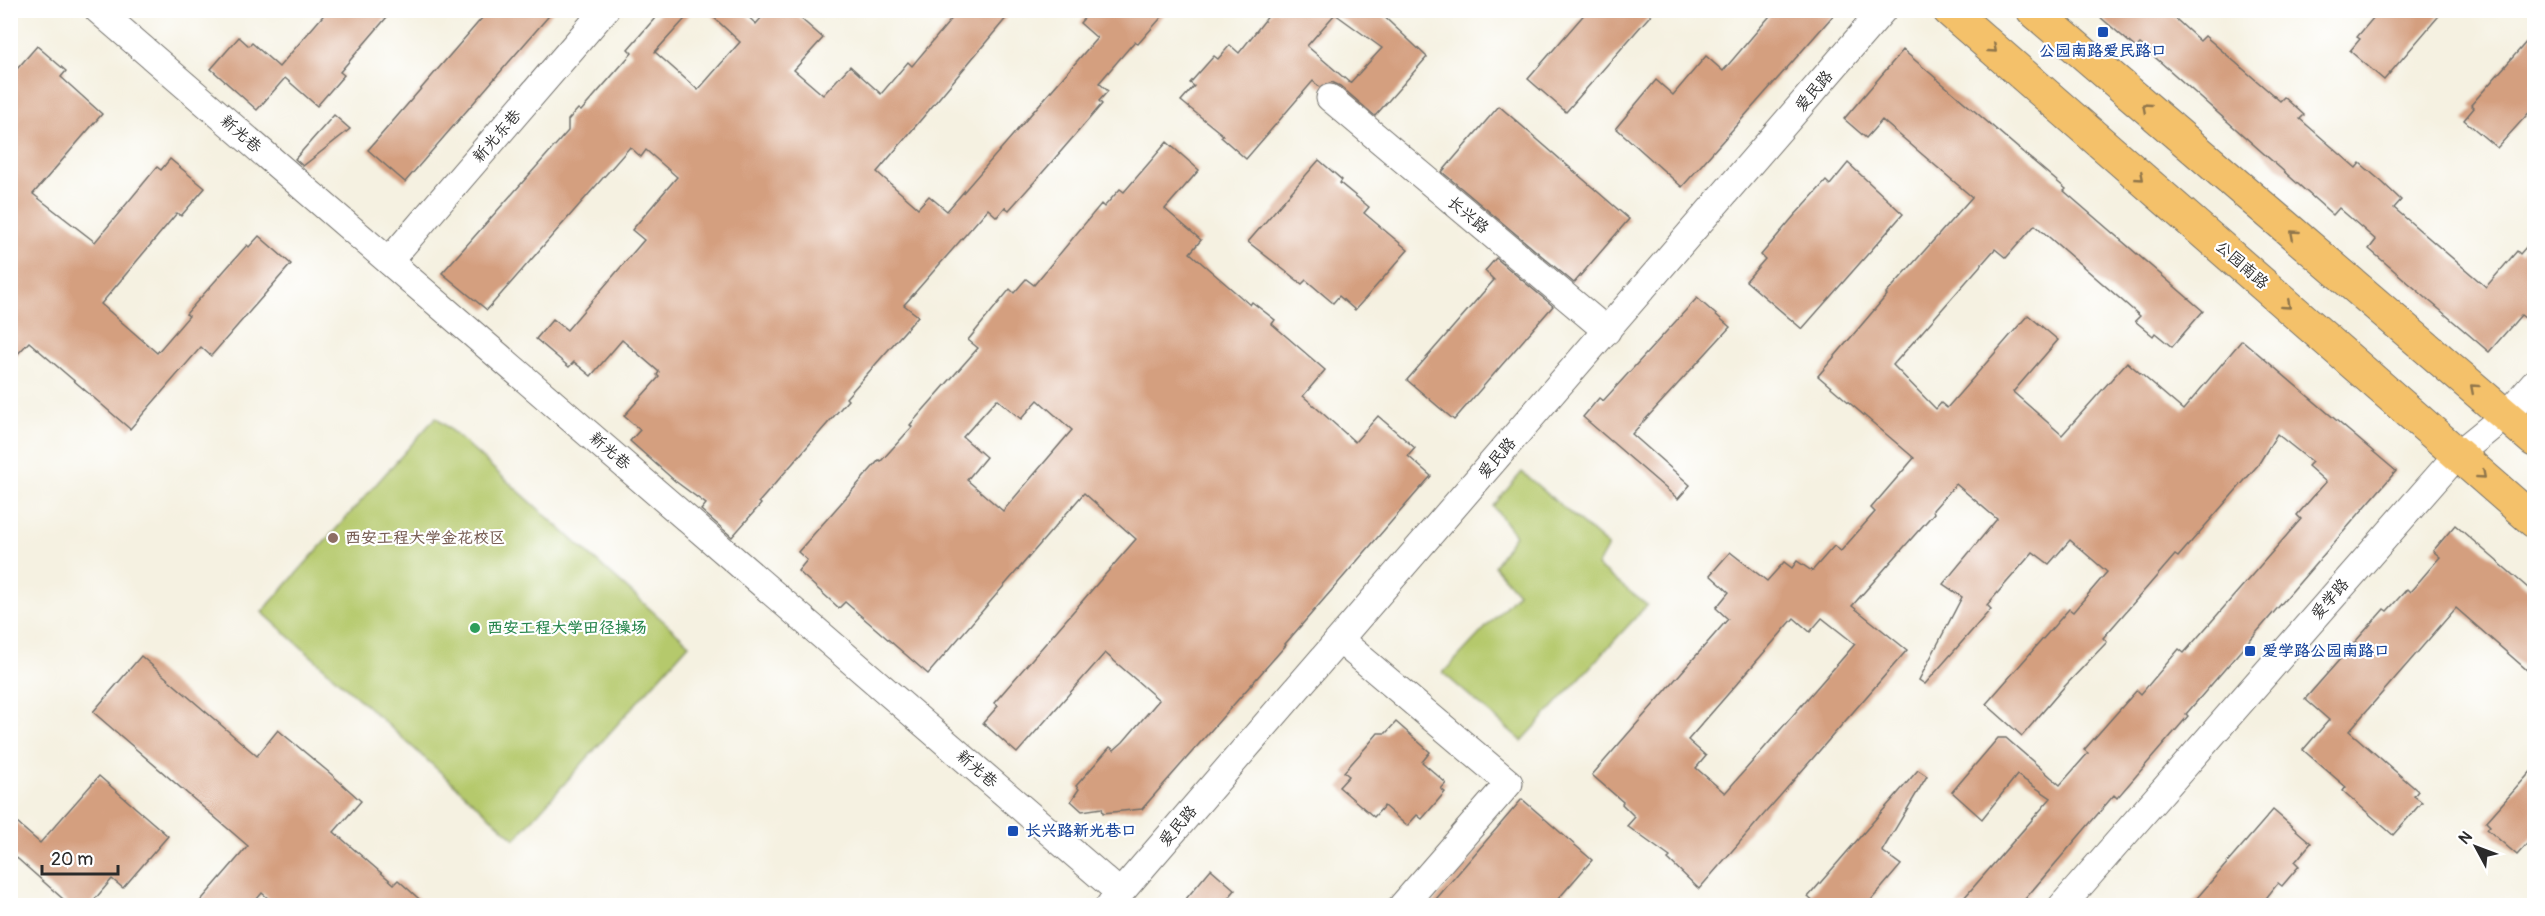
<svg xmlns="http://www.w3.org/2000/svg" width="2545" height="916" viewBox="0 0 2545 916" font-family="Pangolin,'LXGW WenKai TC',sans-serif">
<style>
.green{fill:#b5c96c;stroke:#707a4c;stroke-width:1.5}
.building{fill:#d49f7f;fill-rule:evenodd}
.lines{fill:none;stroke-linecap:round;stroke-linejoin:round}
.minor-casing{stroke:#72706b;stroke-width:29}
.major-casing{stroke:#72706b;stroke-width:35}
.minor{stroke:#fff;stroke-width:27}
.major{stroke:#f4c16b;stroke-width:33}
.oneway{stroke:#90764b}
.transit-dot{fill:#1a4fb4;stroke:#fff;stroke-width:2}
.education-dot{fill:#8d6e63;stroke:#fff;stroke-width:2}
.leisure-dot{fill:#2e9e5b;stroke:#fff;stroke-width:2}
.labels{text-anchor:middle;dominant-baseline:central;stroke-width:4.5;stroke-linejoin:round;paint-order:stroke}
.transit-label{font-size:16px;font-weight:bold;fill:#164399;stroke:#fff;text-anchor:start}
.street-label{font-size:16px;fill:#2b2b2b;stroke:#fff}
.education-label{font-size:16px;font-weight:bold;fill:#785e54;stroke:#fff;text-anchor:start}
.leisure-label{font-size:16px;font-weight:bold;fill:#27864d;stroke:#fff;text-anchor:start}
</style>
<rect width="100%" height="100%" fill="#fff"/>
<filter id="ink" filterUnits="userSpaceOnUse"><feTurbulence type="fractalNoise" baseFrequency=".0167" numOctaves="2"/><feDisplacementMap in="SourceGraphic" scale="12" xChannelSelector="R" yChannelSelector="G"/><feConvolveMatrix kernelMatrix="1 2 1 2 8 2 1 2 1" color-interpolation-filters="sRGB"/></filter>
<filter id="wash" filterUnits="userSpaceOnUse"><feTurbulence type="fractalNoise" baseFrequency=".008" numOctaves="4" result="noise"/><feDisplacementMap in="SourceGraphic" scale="24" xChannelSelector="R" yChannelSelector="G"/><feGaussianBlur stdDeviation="1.35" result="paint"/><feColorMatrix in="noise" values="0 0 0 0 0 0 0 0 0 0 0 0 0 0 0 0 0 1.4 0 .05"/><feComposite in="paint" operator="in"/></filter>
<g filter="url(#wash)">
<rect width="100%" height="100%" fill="#f5f1e1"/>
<!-- green -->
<g class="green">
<polygon points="436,417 689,644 515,839 262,612"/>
<polygon points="1522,472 1608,546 1597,566 1647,605 1522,741 1443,673 1518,593 1494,566 1515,535 1493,506"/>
</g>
<g id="blocks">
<!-- building -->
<g class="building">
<polygon points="328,10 393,10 340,72 344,75 317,106 285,78 257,110 211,69 239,37 249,46 252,43 279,67"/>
<polygon points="489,10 554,10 405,182 368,150"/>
<polygon points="662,10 693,10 655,52 698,90 740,42 706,10 741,10 756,24 768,10 791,10 823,38 794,70 823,95 850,66 881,94 908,62 912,66 959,10 1013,10 877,172 918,208 929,196 947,211 1097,38 1080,23 1091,10 1167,11 1138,44 1135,41 1099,83 1108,91 1099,101 1102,104 1036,180 1009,210 1005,207 997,217 988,209 904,305 918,316 846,398 848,400 759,502 761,504 732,537 701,510 706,504 675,481 630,441 640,430 624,416 659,377 657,375 659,372 622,340 591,376 574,362 569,367 536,339 553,319 567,330 644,240 632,230 677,177 646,150 641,157 630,147 487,310 442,273 568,131 568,120 578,109 581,111 632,53 628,49"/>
<path d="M1273,10H1377L1427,57L1375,116L1340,86L1332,82L1319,87L1313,81L1246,159L1221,137L1223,135L1181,101L1194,86L1190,83L1214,56L1218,59L1230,45L1239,53ZM1335,14L1382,48L1350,83L1307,46Z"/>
<polygon points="1588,10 1655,10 1566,112 1528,79"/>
<polygon points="1775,10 1838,10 1682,187 1616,128 1656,80 1673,95 1706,56 1723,71"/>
<polygon points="2092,10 2166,10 2200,41 2205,36 2280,101 2284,97 2304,115 2300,119 2356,168 2360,163 2382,182 2401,200 2394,208 2486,287 2517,251 2520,254 2535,237 2535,307 2525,318 2521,315 2489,352 2369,249 2376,240 2339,208 2333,215 2140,44 2136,48"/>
<polygon points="2380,10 2444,10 2384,80 2350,51 2360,39 2357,37"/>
<polygon points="2535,32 2535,106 2497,148 2464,120 2474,108 2471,105"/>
<polygon points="37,46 66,71 61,77 102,114 33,194 95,242 157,167 161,170 170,159 205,188 181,216 177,213 101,304 157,353 189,316 186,314 247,245 249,247 259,236 291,264 211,356 201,347 130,429 29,342 10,362 10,77"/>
<path d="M1903,50L2066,189L2064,191L2203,311L2172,347L2155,333L2153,336L2135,321L2140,316L2035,225L2006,258L1995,249L1893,365L1936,409L1941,403L1947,408L2028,315L2058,340L2013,392L2062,435L2127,362L2183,410L2242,340L2396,471L2186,714L2188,716L2117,798L2114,795L2019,906H1957L2051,798L2017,775L1982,819L1952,792L1998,738H2006L2060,785L2088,753L2084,750L2137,690L2141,694L2179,649L2184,653L2301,519L2297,515L2326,482L2308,466L2312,462L2277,434L2258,465L2178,557L2175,555L2130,607L2103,638L2107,642L2064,687L2022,736L1986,704L2069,609L2073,612L2107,572L2070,540L2049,564L2033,552L1987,605L1991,609L1925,684L1919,680L1962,597L1943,584L1997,519L1956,484L1933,510L1934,513L1852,606L1907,650L1699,889L1668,859L1670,857L1627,826L1635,817L1622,804L1623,802L1592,775L1728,619L1716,608L1729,592L1710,575L1730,552L1767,581L1784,562L1792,568L1797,561L1812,571L1834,546L1841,551L1875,512L1871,508L1914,458L1818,376L1887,295L1886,294L1972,197L1882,120L1866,138L1844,119ZM1794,618L1810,632L1822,618L1855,644L1725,793L1696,768L1706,756L1688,740Z"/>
<polygon points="1499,106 1629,219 1574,283 1442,172"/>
<polygon points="334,115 350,129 303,166 295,159"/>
<path d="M1167,142L1199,170L1165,209L1201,240L1190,253L1250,305L1252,302L1275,320L1272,324L1325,370L1303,396L1355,442L1378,416L1415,448L1408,456L1431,476L1285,644L1286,645L1142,809L1103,813L1102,808L1082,811L1071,801L1079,789L1076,786L1110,747L1114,750L1123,742L1159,700L1105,653L1017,753L983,723L998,706L994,703L1136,539L1084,493L928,674L845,602L839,608L798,571L807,560L798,552L879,460L881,461L912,427L910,425L978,348L968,340L1010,289L1014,293L1026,279L1034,285L1101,204L1104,207L1120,189L1124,192ZM997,399L1021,419L1038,400L1072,430L1003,511L967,480L986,457L963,437Z"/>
<polygon points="1319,160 1342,180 1340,183 1369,207 1364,213 1408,250 1355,310 1339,296 1333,303 1306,280 1302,284 1248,242"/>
<polygon points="1848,163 1903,214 1802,329 1746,281 1765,259 1761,255 1794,216 1826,181 1830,185"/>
<polygon points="1496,258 1553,306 1454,420 1407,380 1494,280 1485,271"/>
<polygon points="1697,298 1730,327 1632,434 1690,485 1678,499 1583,417 1599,398 1603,401"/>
<polygon points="2455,525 2535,594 2535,677 2456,608 2349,731 2418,791 2414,796 2422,802 2393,835 2343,791 2346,787 2303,750 2329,720 2305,699 2384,609 2387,611 2407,589 2410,592 2440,557 2433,551"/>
<polygon points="141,656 257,756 278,730 331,774 361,801 334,832 394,884 398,880 427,906 277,906 262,893 251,906 196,906 248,846 93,712"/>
<polygon points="1396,722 1430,752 1422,762 1446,783 1441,789 1445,792 1422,819 1417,815 1407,826 1384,806 1374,817 1339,787 1349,776 1344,772 1367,746 1378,733 1386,733"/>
<polygon points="2535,767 2535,835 2517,855 2487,829 2490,826 2486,822"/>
<polygon points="1918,770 1927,776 1882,851 1901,865 1866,906 1818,906 1808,897"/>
<polygon points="99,776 168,836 123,888 112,879 89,906 71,906 10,852 10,817 40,843"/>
<polygon points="1522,799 1592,860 1552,906 1430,906"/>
<polygon points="2273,810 2311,843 2295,862 2299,866 2282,886 2278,883 2260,906 2190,906"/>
<polygon points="1211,869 1235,890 1222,906 1180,906"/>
</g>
</g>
</g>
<g filter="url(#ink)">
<use href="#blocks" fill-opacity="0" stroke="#72706b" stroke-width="1.5"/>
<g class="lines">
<defs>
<g id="minor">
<polyline points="98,10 1120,893"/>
<polyline points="1330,98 1607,331"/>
<polyline points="389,261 605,10"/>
<polyline points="1340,640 1509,783 1402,906"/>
<polyline points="1109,906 1883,10"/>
<polyline points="2062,906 2458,454 2506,415 2534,383"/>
</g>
<g id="major">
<polyline points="1949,10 2534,521"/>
<polyline points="2033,10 2534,440"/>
</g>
</defs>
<!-- minor casing -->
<use href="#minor" class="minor-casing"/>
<!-- major casing -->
<use href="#major" class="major-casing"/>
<!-- minor -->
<use href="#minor" class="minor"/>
<!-- major -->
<use href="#major" class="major"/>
</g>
<!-- one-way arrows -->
<defs><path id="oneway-chevron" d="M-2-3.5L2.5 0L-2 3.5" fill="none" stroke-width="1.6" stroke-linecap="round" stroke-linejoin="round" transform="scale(1.5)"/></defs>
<g class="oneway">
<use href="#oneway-chevron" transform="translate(1993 49) rotate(41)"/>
<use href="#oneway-chevron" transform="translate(2146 107) rotate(-139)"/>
<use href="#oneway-chevron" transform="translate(2140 177) rotate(41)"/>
<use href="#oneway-chevron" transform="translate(2294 234) rotate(-139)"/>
<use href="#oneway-chevron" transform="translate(2287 305) rotate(41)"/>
<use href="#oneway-chevron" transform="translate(2474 388) rotate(-139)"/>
<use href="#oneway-chevron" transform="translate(2482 475) rotate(41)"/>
</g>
</g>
<!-- markers -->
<g class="transit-dot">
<rect x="2097" y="26" width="12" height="12" rx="3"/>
<rect x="2244" y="645" width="12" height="12" rx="3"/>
<rect x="1007" y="825" width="12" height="12" rx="3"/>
</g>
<circle class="education-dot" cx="333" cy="538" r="6"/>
<circle class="leisure-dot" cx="475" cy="628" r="6"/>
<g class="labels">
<!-- transit labels -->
<g class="transit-label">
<text x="2103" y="51" text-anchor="middle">公园南路爱民路口</text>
<text x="2262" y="651">爱学路公园南路口</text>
<text x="1025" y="831">长兴路新光巷口</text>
</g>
<!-- street labels -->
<g class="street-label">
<text transform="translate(1814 91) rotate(-49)">爱民路</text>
<text transform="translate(241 134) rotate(41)">新光巷</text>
<text transform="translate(497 136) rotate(-49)">新光东巷</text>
<text transform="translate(1468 215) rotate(40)">长兴路</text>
<text transform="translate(2242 265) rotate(41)">公园南路</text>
<text transform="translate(610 451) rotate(41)">新光巷</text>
<text transform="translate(1497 458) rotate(-49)">爱民路</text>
<text transform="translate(2330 599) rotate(-49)">爱学路</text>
<text transform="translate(977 769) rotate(41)">新光巷</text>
<text transform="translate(1178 826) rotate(-49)">爱民路</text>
</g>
<!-- education labels -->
<g class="education-label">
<text x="345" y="538">西安工程大学金花校区</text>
</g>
<!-- leisure labels -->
<g class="leisure-label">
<text x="487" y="628">西安工程大学田径操场</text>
</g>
</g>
<!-- margin -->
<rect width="2545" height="916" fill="none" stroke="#fff" stroke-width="36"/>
<!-- north arrow -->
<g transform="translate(2476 847) rotate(311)" stroke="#ffffff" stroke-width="4.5" paint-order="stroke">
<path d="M0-4.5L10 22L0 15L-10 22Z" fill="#2b2b2b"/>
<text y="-9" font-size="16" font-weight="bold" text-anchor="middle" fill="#2b2b2b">N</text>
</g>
<!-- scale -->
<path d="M42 865v9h76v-9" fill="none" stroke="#2b2b2b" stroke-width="3"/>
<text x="51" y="865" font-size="18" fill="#2b2b2b" stroke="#ffffff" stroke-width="4.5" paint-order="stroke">20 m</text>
</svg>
